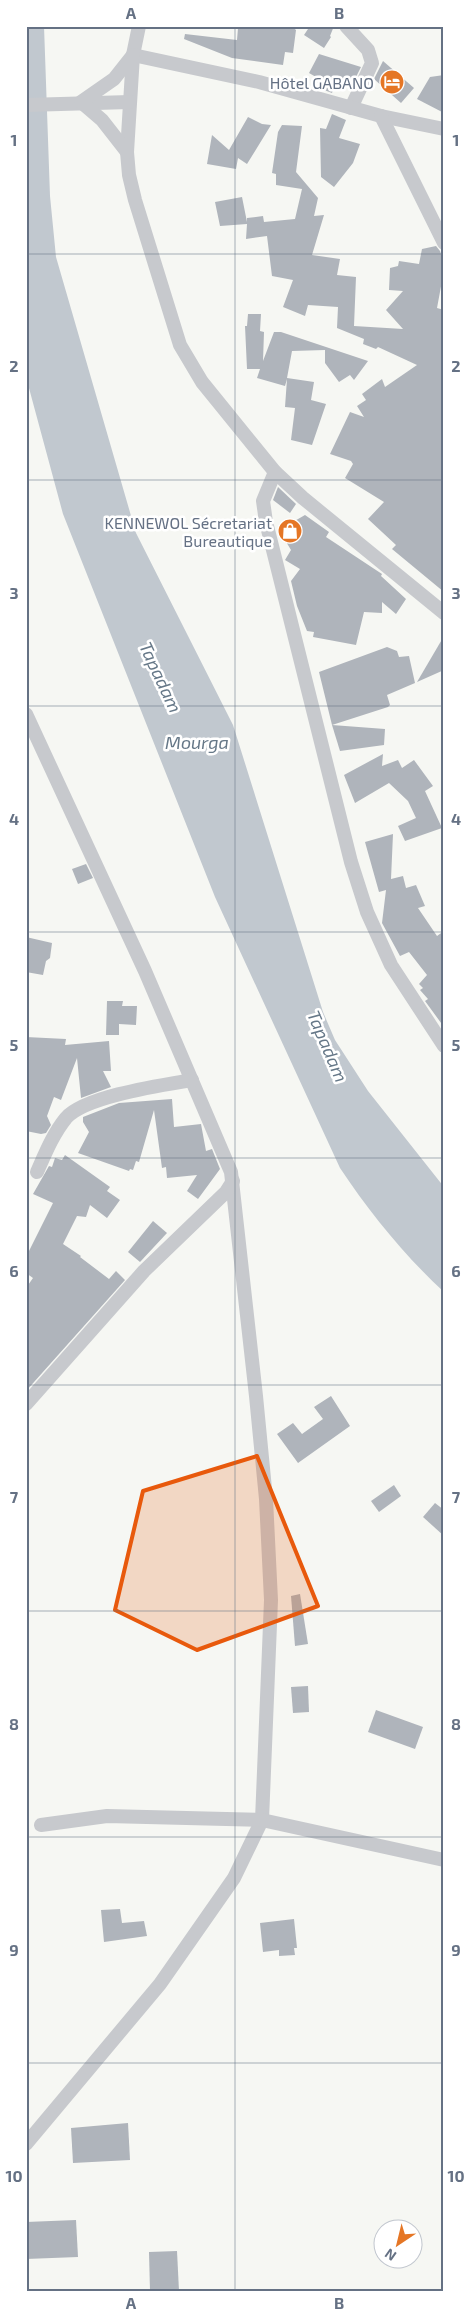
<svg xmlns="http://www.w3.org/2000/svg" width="470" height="2317" viewBox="0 0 470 2317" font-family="'Exo 2',sans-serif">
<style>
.water{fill:#c1c8cf}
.building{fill:#afb4bb}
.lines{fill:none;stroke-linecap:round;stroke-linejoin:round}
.street{stroke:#c7c9cd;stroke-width:14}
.marked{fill:#e8590c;fill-opacity:0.2;stroke:#e8590c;stroke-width:4;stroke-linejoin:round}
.grid{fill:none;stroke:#657184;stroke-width:1;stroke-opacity:0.55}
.labels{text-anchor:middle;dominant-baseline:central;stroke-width:5;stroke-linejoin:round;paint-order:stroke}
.poi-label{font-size:16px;fill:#657184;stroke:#fff;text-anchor:end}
.water-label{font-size:18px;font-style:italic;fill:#667888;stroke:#fff}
.neatline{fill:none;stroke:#657184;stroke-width:2}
.grid-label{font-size:16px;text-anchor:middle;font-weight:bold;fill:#657184}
</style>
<rect width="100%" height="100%" fill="#f6f7f3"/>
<!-- water -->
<path class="water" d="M26,26H44L50,196L56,257L136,533L233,725L323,1012L335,1040L368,1091L444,1187V1292C404,1255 370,1213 340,1168L215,897L63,514L26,377Z"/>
<!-- building -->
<g class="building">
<polygon points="260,26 291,26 296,30 293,53 285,52 283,65 232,58 184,39 185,34 237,40 238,28 260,29"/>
<polygon points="310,26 334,26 330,36 331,37 324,48 304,35"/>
<polygon points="319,54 361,67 353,83 337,78 332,93 319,88 319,83 313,83 316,77 309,73"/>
<polygon points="383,61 414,88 401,103 374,79"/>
<polygon points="444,75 444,113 417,99 430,77"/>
<polygon points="332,114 346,120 339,138 360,144 353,163 334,187 321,177 320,128 326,129"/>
<polygon points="248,117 262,124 271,125 247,164 238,158 236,169 207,164 212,135 229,150"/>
<polygon points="282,125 302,126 296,172 318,198 314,216 324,215 312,255 340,259 337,275 356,277 354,326 403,329 386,310 403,291 389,290 390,268 398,266 399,261 419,264 422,249 436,246 440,251 444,262 444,281 442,281 437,308 444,310 444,592 392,549 396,545 368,519 384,502 345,478 353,464 351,461 330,454 350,412 364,417 357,406 366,400 362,394 382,379 385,387 417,365 378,347 376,349 363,344 364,339 337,328 338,307 308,305 305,316 283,307 293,280 272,276 267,236 246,239 247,224 220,226 215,202 242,197 247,222 247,218 263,216 264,222 295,219 302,189 276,185 276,174 272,173 278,132"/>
<polygon points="248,314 261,314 260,331 264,332 263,361 274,332 281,332 368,361 354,380 350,375 339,382 325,363 325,350 292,351 287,378 314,382 311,400 326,404 312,445 291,440 295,408 285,407 287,379 285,386 257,378 260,369 247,369 245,326 247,326"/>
<polygon points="278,487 296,504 290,513 273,500"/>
<polygon points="305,515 329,532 326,537 382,574 381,576 406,599 396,614 382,602 382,613 364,612 356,645 313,637 314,632 307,631 297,606 291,581 300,569 285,560 291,550 279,530"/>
<polygon points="444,636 444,670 417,682"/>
<polygon points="387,647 397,651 399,657 409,656 415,683 387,695 390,705 388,707 332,725 319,672"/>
<polygon points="332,725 385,729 384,745 340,751"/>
<polygon points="383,754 382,766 398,760 402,768 414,760 433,786 425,791 442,828 405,841 398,826 416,818 408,801 389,783 355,803 344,775"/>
<polygon points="393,834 391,879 403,876 406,888 416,885 425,906 418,908 437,936 444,931 444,1027 425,1001 428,999 420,990 423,988 419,984 427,975 409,952 400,956 382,923 386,890 379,892 365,842"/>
<polygon points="86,864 93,878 78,884 72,869"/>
<polygon points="26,937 52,943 50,958 46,961 43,975 26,972"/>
<polygon points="107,1001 123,1001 122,1006 137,1006 136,1025 119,1024 119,1035 106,1035"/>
<polygon points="26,1037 66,1039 65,1045 109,1041 111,1071 103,1071 111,1087 81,1098 77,1058 61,1100 54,1097 47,1116 51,1125 46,1133 41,1134 26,1131"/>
<polygon points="172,1099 174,1127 201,1124 206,1151 212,1149 220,1169 198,1199 187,1191 197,1175 167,1178 166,1167 162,1168 154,1110 139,1162 136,1161 133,1170 130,1169 129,1171 78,1153 89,1132 83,1122 83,1117 119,1103"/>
<polygon points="65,1155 110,1187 107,1191 120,1200 107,1218 90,1205 86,1217 77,1216 63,1244 81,1256 80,1257 109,1279 116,1271 125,1280 26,1391 26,1288 33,1278 26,1273 26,1257 53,1203 33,1194 49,1166 52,1167 55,1158 62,1160"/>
<polygon points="153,1221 167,1233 140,1262 128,1252"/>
<polygon points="331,1396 350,1426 298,1463 277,1434 293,1423 302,1434 323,1419 314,1407"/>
<polygon points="394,1485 401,1496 379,1512 371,1501"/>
<polygon points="435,1503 444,1510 444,1536 423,1517"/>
<polygon points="300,1594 308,1644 295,1646 291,1596"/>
<polygon points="308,1686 309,1712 293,1713 291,1687"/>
<polygon points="376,1710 423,1727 415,1749 368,1732"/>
<polygon points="120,1909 122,1923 144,1921 147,1936 104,1942 101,1910"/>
<polygon points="294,1919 297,1948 294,1948 295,1955 279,1956 279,1950 263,1952 260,1923"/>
<polygon points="128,2123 130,2160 73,2163 71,2128"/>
<polygon points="76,2220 78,2257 26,2259 26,2222"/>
<polygon points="177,2251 179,2291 150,2291 149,2252"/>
</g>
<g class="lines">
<!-- street -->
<g class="street">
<polyline points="139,26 133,55 127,152 129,175 135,200 180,345 202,382 275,472 303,498 444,613"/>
<polyline points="346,26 368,50 372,63 351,108"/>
<polyline points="133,55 259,82 381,116 444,129"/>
<polyline points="26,105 130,102"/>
<polyline points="381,116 444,243"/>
<polyline points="127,152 102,120 81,102 114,79 133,55"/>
<polyline points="275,472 263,501 266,522 351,862 367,912 391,965 444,1046"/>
<polyline points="26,714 145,971 231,1172 256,1396 266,1499 271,1600 262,1820 234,1878 160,1984 26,2144"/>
<path d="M37,1172C45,1154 53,1134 66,1118C85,1096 163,1085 192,1080"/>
<polyline points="26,1404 144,1271 226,1192 233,1181"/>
<polyline points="41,1825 107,1816 262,1820 444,1860"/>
</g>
</g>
<!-- marked area -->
<path class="marked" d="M257,1456L318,1606L197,1650L115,1610L143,1491Z"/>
<!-- grid -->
<path class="grid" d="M235,26V2291M26,254H444M26,480H444M26,706H444M26,932H444M26,1158H444M26,1385H444M26,1611H444M26,1837H444M26,2063H444"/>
<!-- icons -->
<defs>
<symbol id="hotel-disc" viewBox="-11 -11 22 22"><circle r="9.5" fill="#e57625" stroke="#fff"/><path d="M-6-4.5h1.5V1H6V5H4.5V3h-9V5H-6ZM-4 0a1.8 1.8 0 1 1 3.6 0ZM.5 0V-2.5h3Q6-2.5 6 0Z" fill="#fff"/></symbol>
<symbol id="shop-disc" viewBox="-11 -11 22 22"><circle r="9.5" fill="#e57625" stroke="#fff"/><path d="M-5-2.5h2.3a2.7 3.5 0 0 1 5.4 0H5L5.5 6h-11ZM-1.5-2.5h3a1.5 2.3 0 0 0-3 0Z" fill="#fff"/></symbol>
</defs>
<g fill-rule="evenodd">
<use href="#hotel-disc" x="378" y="68" width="28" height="28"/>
<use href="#shop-disc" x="276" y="517" width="28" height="28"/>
</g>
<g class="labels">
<!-- poi labels -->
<g class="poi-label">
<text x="374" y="82">Hôtel GABANO</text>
<text x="272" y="522">KENNEWOL Sécretariat<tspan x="272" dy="18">Bureautique</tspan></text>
</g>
<!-- water labels -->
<g class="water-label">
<text transform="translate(161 677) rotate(65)">Tapadam</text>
<text x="197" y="742">Mourga</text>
<text transform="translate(328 1046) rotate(67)">Tapadam</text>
</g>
</g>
<!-- border -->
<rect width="470" height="2317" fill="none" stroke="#ffffff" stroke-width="55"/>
<!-- north arrow -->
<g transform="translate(398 2244) rotate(215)"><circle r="24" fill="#ffffff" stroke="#c1c6ce"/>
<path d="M0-4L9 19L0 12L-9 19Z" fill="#e57625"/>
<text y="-8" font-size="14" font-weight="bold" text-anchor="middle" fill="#657184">N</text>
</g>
<rect x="28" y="28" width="414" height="2262" class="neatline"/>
<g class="grid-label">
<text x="131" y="19">A</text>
<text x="339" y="19">B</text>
<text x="14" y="146">1</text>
<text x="456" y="146">1</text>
<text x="14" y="372">2</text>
<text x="456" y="372">2</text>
<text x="14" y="599">3</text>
<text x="456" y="599">3</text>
<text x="14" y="825">4</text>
<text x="456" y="825">4</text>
<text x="14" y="1051">5</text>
<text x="456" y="1051">5</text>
<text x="14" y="1277">6</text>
<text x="456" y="1277">6</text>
<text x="14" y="1503">7</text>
<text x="456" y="1503">7</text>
<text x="14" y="1730">8</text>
<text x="456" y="1730">8</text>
<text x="14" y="1956">9</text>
<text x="456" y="1956">9</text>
<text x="14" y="2182">10</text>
<text x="456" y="2182">10</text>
<text x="131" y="2309">A</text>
<text x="339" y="2309">B</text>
</g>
</svg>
